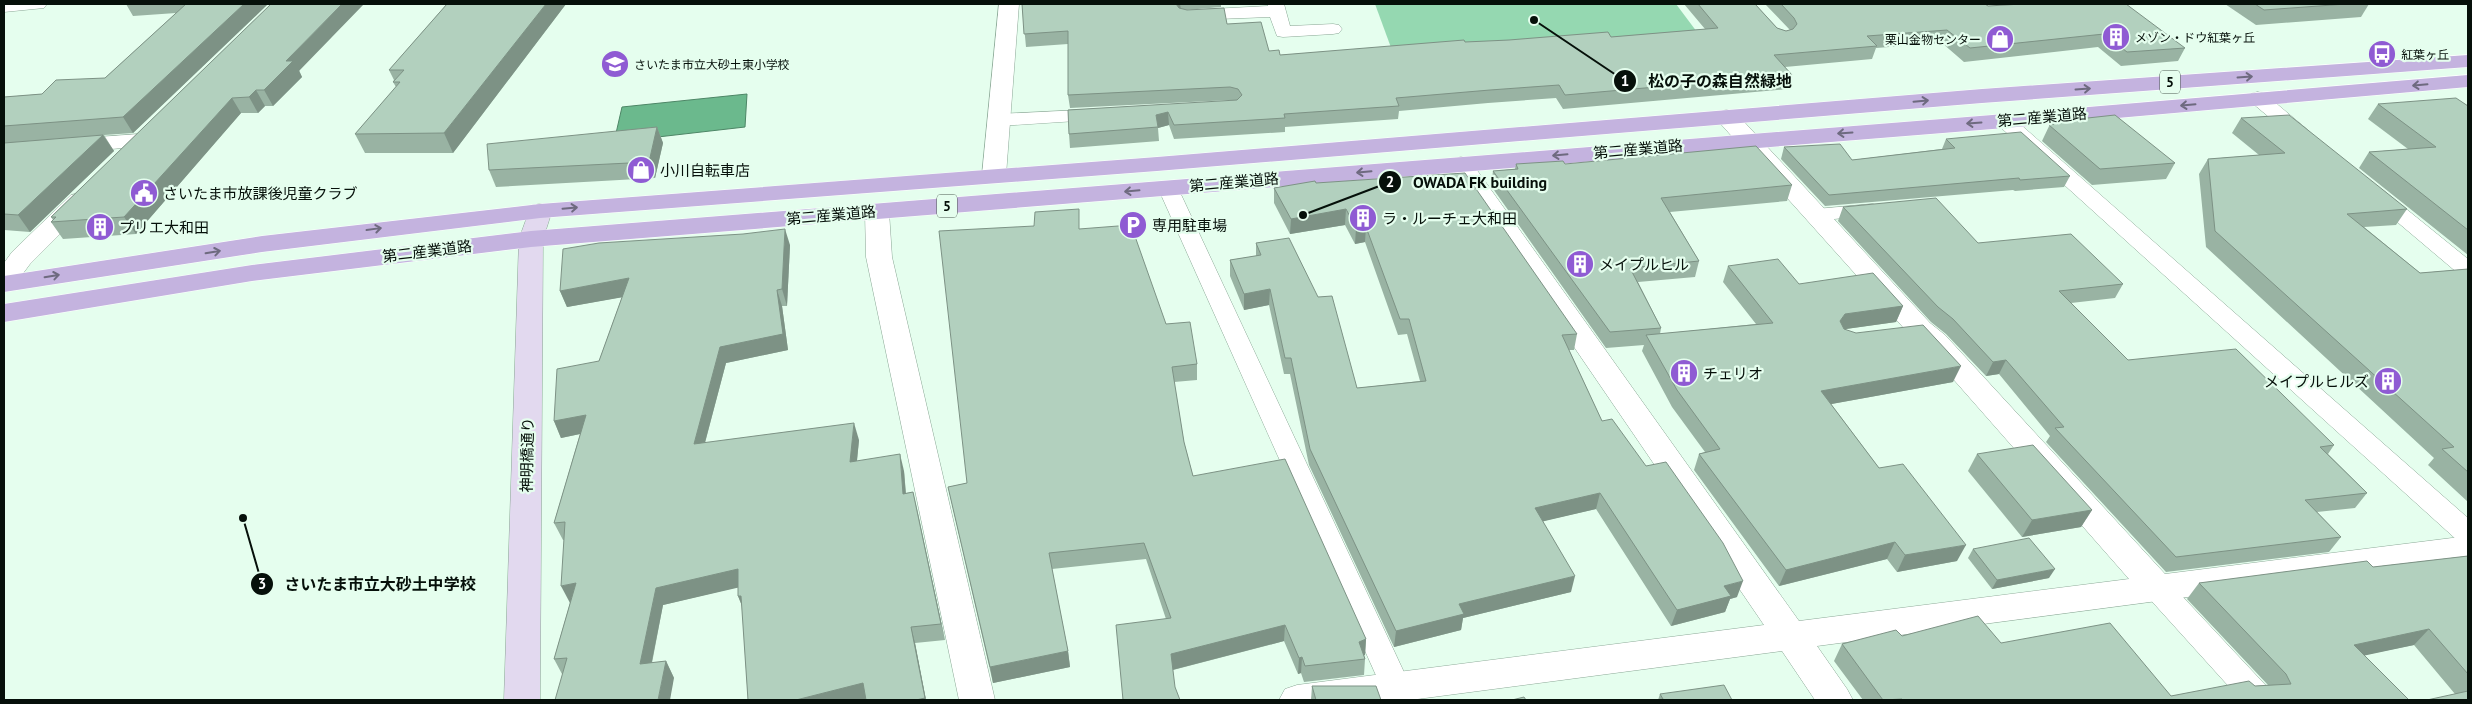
<svg xmlns="http://www.w3.org/2000/svg" width="2472" height="704" viewBox="0 0 2472 704" font-family="'PT Sans','Noto Sans JP',sans-serif">
<style>
.green{fill:#95d8b1}
.water{fill:#6bb98d;stroke:#4d8666}
.lines{fill:none;stroke-linecap:round;stroke-linejoin:round}
.lane-casing{stroke:#8aa795;stroke-width:1}
.street-casing{stroke:#8aa795;stroke-width:1}
.secondary-casing{stroke:#8aa795;stroke-width:1}
.primary-casing{stroke:#fff;stroke-width:1}
.lane{fill:#fff;fill-rule:evenodd}
.street{fill:#fff;fill-rule:evenodd}
.secondary{fill:#e2d9ef;fill-rule:evenodd}
.primary{fill:#c4b3df;fill-rule:evenodd}
.wall{fill:#99b3a3}
.shaded-wall{fill:#7d9285}
.building{fill:#b2d0be;stroke:#7d9285}
.oneway{stroke:#6e6a7f}
.labels{text-anchor:middle;dominant-baseline:central;stroke-width:4.5;stroke-linejoin:round;paint-order:stroke}
.far-poi-label{font-size:12px;fill:#06100a;stroke:#e5feee;text-anchor:start}
.shield{fill:#e5feee;stroke:#49574e;stroke-width:1}
.shield-label{font-size:14px;font-weight:bold;fill:#06100a}
.street-label{font-size:15px;fill:#06100a;stroke:#e5feee}
.poi-label{font-size:15px;fill:#06100a;stroke:#e5feee;text-anchor:start}
.leader{fill:none;stroke:#06100a;stroke-width:2}
.callout-dot{fill:#06100a;stroke:#e5feee;stroke-width:2}
.mark-label{font-size:15px;text-anchor:middle;font-weight:bold;fill:#fff}
.callout-label{font-size:16px;text-anchor:middle;font-weight:bold;fill:#06100a;stroke:#e5feee;stroke-width:4.5;stroke-linejoin:round;paint-order:stroke}
</style>
<rect width="100%" height="100%" fill="#e5feee"/>
<!-- green -->
<polygon class="green" points="1375,4 1676,4 1700,36 1393,53"/>
<!-- water -->
<polygon class="water" points="747,94 745,127 614,142 622,107"/>
<g class="lines">
<defs>
<g id="lane">
<polygon points="1268,4 1284,4 1290,26 1333,24 1339,25 1342,29 1339,33 1333,34 1283,37 1277,36 1270,17 1192,20 1186,19 1183,15 1186,11 1192,10 1268,6"/>
<polygon points="2258,92 2265,94 2309,131 2312,135 2309,139 2295,139 2251,102 2249,98 2251,94"/>
<polygon points="1100,109 1107,111 1110,115 1107,119 999,126 992,124 989,120 992,116 999,114"/>
<polygon points="2005,115 2012,117 2468,518 2468,544 2458,541 1998,125 1995,121 1998,117"/>
<polygon points="1168,182 1175,184 1178,188 1417,700 1387,700 1158,188 1161,184"/>
<polygon points="2377,189 2384,191 2468,259 2468,277 2460,275 2370,199 2367,195 2370,191"/>
<polygon points="1873,204 1880,206 1884,210 1880,214 1816,221 1809,219 1805,215 1809,211 1816,209"/>
<polygon points="2157,577 2167,580 2271,691 2275,700 2241,700 2147,596 2143,588 2147,580"/>
</g>
<g id="street">
<polygon points="4,4 47,4 44,8 4,12"/>
<polygon points="999,4 1019,4 1006,175 1002,180 994,182 986,180 982,175"/>
<polygon points="1727,110 1735,112 1930,323 1945,335 2165,574 2468,536 2468,560 1817,646 1847,689 1853,700 1815,700 1782,651 1410,700 1279,700 1285,689 1297,685 1764,625 1449,164 1453,159 1461,157 1469,159 1799,621 2129,579 1925,347 1910,335 1719,122 1716,117 1719,112"/>
<polygon points="139,134 147,136 150,141 147,146 4,158 4,144"/>
<polygon points="80,193 89,195 92,200 89,205 30,264 13,287 4,289 4,263 12,252 71,195"/>
<polygon points="877,205 886,207 889,212 892,257 995,700 959,700 866,257 865,212 868,207"/>
</g>
<polygon id="secondary" points="540,204 549,206 552,211 543,239 540,700 504,700 519,239 531,206"/>
<g id="primary">
<polygon points="2468,55 2468,67 1982,103 1157,171 540,218 262,252 4,292 4,276 262,236 540,204 1157,157 1982,89"/>
<polygon points="2468,75 2468,87 2005,128 531,247 252,281 4,322 4,304 252,265 531,231 2005,114"/>
</g>
</defs>
<!-- lane casing -->
<use href="#lane" class="lane-casing"/>
<!-- street casing -->
<use href="#street" class="street-casing"/>
<!-- secondary casing -->
<use href="#secondary" class="secondary-casing"/>
<!-- primary casing -->
<use href="#primary" class="primary-casing"/>
<!-- lane -->
<use href="#lane" class="lane"/>
<!-- street -->
<use href="#street" class="street"/>
<!-- secondary -->
<use href="#secondary" class="secondary"/>
<!-- primary -->
<use href="#primary" class="primary"/>
</g>
<!-- wall -->
<g class="wall">
<polygon points="126,4 268,4 133,133 104,135 114,151 30,232 4,230 4,97 42,94 105,78 176,13 133,16"/>
<polygon points="271,4 302,77 273,106 265,106 258,113 241,113 136,234 63,239 51,222 53,220 51,217"/>
<polygon points="447,4 566,4 453,153 365,153 355,134 396,87 393,82 394,80 389,70"/>
<polygon points="1022,4 1221,4 1221,7 1186,10 1227,24 1269,51 1280,55 1465,42 1611,37 1705,29 1684,4 1755,4 1777,28 1786,31 1790,30 1765,4 1985,4 1988,6 2185,48 2178,61 2121,66 2098,47 1964,62 1942,43 1876,48 1872,59 1785,67 1792,75 1788,89 1563,109 1556,98 1488,103 1399,111 1398,119 1285,127 1285,132 1174,139 1169,125 1158,128 1159,141 1070,148 1069,134 1068,110 1232,101 1230,100 1070,108 1068,95 1068,44 1026,47"/>
<polygon points="2225,4 2369,4 2361,17 2256,25"/>
<polygon points="2378,104 2468,106 2468,255 2359,168 2369,152 2408,149 2368,119"/>
<polygon points="2241,118 2407,209 2396,225 2364,227 2420,273 2468,269 2468,502 2428,465 2434,458 2206,247 2199,174 2208,159 2259,155 2232,133"/>
<polygon points="2051,122 2175,163 2166,179 2092,185 2042,141"/>
<polygon points="657,127 663,143 655,178 496,187 489,170"/>
<polygon points="1946,139 2070,176 2064,187 2015,191 2013,190 1825,206 1781,159 1784,147 1852,160 1942,149"/>
<polygon points="1516,164 1565,164 1792,185 1787,201 1670,212 1699,261 1695,277 1638,282 1661,328 1660,334 1756,324 1723,282 1728,266 1799,284 1903,306 1896,322 1845,329 1953,382 1831,404 1879,468 1957,561 1897,572 1887,559 1779,586 1694,470 1699,454 1705,452 1672,407 1642,351 1644,345 1606,348 1491,186 1493,171 1515,169"/>
<polygon points="1316,183 1577,334 1574,350 1569,350 1602,421 1737,597 1730,599 1725,612 1671,626 1596,509 1543,521 1571,592 1463,618 1461,630 1394,647 1309,465 1290,374 1284,374 1269,305 1244,310 1230,276 1230,260 1256,256 1256,243 1357,388 1420,381 1407,334 1398,335 1365,242 1355,244 1345,225 1290,234 1274,203 1274,188"/>
<polygon points="1843,207 2123,284 2115,298 2071,303 2128,360 2334,445 2328,454 2367,493 2355,508 2317,512 2341,537 2329,552 2166,572 2046,442 2050,436 1999,374 1986,376 1946,334 1931,322 1838,221"/>
<polygon points="1081,229 1166,324 1197,364 1197,380 1174,382 1184,442 1193,476 1366,639 1365,655 1364,655 1365,659 1364,675 1304,682 1301,673 1298,674 1284,641 1173,670 1123,700 1166,619 1146,559 1052,569 1068,651 1070,667 993,683 948,487 967,483"/>
<polygon points="790,245 787,306 782,306 788,350 726,363 705,443 859,440 857,461 904,471 906,493 913,492 945,640 915,643 926,700 748,700 742,606 738,596 738,587 663,605 652,663 666,661 674,678 562,674 554,659 570,603 564,540 563,540 554,523 580,434 561,438 554,421 599,361 622,297 567,307 560,291"/>
<polygon points="1977,454 2092,510 2081,527 2022,537 1968,471"/>
<polygon points="1973,549 2049,578 1992,589 1968,558"/>
<polygon points="2468,556 2468,700 2455,694 2414,645 2364,655 2409,700 1863,700 1834,661 1842,644 1902,636 2001,643 2171,696 2255,686 2268,685 2187,599 2199,583 2373,567"/>
<polygon points="1312,686 1381,700 1311,700"/>
<polygon points="1660,694 1732,700 1658,700"/>
</g>
<!-- shaded-wall -->
<g class="shaded-wall">
<polygon points="244,4 268,4 133,133 123,117"/>
<polygon points="342,4 364,4 299,71 302,77 273,106 264,90 286,61"/>
<polygon points="546,4 566,4 453,153 444,133"/>
<polygon points="1176,4 1180,4 1181,10"/>
<polygon points="256,90 265,106 258,113 249,97"/>
<polygon points="232,98 241,113 136,234 124,217"/>
<polygon points="1168,112 1169,125 1158,128 1156,115"/>
<polygon points="657,127 663,143 655,178 649,162"/>
<polygon points="103,135 114,151 30,232 18,215"/>
<polygon points="1346,209 1345,225 1290,234 1291,219"/>
<polygon points="1366,227 1365,242 1355,244 1356,228"/>
<polygon points="785,229 790,245 787,306 782,289"/>
<polygon points="629,278 635,295 567,307 560,291"/>
<polygon points="1270,289 1269,305 1244,310 1244,294"/>
<polygon points="777,290 782,306 788,350 726,363 700,461 694,444 720,347"/>
<polygon points="1903,306 1896,322 1839,330 1840,321 1845,314"/>
<polygon points="2006,360 1999,374 1986,376 1993,362"/>
<polygon points="1961,366 1953,382 1815,407 1821,391"/>
<polygon points="586,415 594,431 561,438 554,421"/>
<polygon points="854,423 859,440 855,479 850,462"/>
<polygon points="900,454 904,471 907,511 903,494"/>
<polygon points="913,492 917,509 945,640 941,624"/>
<polygon points="1600,493 1596,509 1532,524 1535,508"/>
<polygon points="2092,510 2081,527 2022,537 2032,520"/>
<polygon points="1895,542 1887,559 1779,586 1786,570"/>
<polygon points="1966,545 1957,561 1897,572 1905,555"/>
<polygon points="738,569 745,586 663,605 648,681 640,664 656,588"/>
<polygon points="2055,569 2049,578 1992,589 1997,580"/>
<polygon points="1575,576 1571,592 1463,618 1461,630 1394,647 1396,631 1459,604"/>
<polygon points="1743,581 1737,597 1730,599 1725,612 1671,626 1677,610 1724,586"/>
<polygon points="576,583 570,603 561,586"/>
<polygon points="738,596 741,596 745,613"/>
<polygon points="1285,625 1284,641 1172,670 1171,654"/>
<polygon points="911,627 915,643 926,700 916,700"/>
<polygon points="2429,629 2414,645 2339,661 2354,645"/>
<polygon points="1366,639 1365,655 1357,658 1359,642"/>
<polygon points="1068,651 1070,667 993,683 990,667"/>
<polygon points="1302,657 1301,673 1298,674 1299,658"/>
<polygon points="666,661 674,678 670,700 658,700"/>
<polygon points="863,683 868,699 865,700 796,700"/>
</g>
<!-- building -->
<g class="building">
<polygon points="186,4 244,4 123,117 4,126 4,97 42,94 56,80 105,78"/>
<polygon points="271,4 342,4 286,61 293,61 264,90 256,90 249,97 232,98 124,217 51,222 56,217 51,217"/>
<polygon points="447,4 546,4 444,133 355,134 400,82 393,82 404,70 389,70"/>
<polygon points="1022,4 1176,4 1179,8 1187,10 1224,8 1227,24 1261,22 1269,51 1279,50 1280,55 1464,40 1465,42 1509,40 1608,32 1611,37 1718,28 1698,4 1755,4 1777,28 1786,31 1793,29 1797,24 1794,18 1781,4 1985,4 1988,6 2022,4 2126,4 2185,48 2127,52 2104,34 1970,48 1947,30 1867,36 1877,46 1774,55 1792,75 1565,95 1559,85 1490,90 1396,98 1399,106 1284,114 1285,118 1174,125 1168,112 1156,115 1158,127 1069,134 1068,110 1237,100 1242,95 1238,89 1230,87 1068,95 1068,31 1024,34"/>
<polygon points="2255,4 2346,4 2264,10"/>
<polygon points="2456,98 2468,106 2468,230 2369,152 2436,147 2378,104"/>
<polygon points="2115,115 2175,163 2100,169 2049,125 2054,124 2051,122"/>
<polygon points="2289,115 2407,209 2347,214 2420,273 2468,269 2468,472 2442,449 2454,447 2215,231 2208,159 2285,153 2241,118"/>
<polygon points="657,127 649,162 489,170 487,144"/>
<polygon points="2021,132 2070,176 2020,180 2019,178 1829,195 1784,147 1840,144 1852,160 1955,148 1946,139"/>
<polygon points="103,135 18,215 4,214 4,143"/>
<polygon points="1756,146 1792,185 1661,198 1699,261 1630,268 1661,328 1610,332 1493,171 1518,169 1516,164 1563,161 1565,164"/>
<polygon points="1465,173 1577,334 1562,335 1602,421 1612,419 1646,466 1666,462 1723,543 1743,581 1724,586 1731,596 1677,610 1600,493 1535,508 1575,576 1459,604 1464,614 1396,631 1310,449 1291,358 1285,358 1270,289 1244,294 1230,260 1261,255 1256,243 1289,238 1318,297 1332,296 1357,388 1426,381 1409,319 1400,319 1366,227 1356,228 1346,209 1291,219 1274,188 1315,181 1316,183"/>
<polygon points="1936,198 1978,243 2071,234 2123,284 2059,291 2128,360 2236,349 2334,445 2320,447 2367,493 2305,500 2341,537 2176,557 2055,428 2064,427 2006,360 1993,362 1953,319 1938,307 1843,207"/>
<polygon points="1079,209 1079,229 1131,225 1166,324 1190,322 1197,364 1172,367 1184,442 1193,476 1285,459 1366,639 1359,642 1365,659 1305,666 1302,657 1299,658 1285,625 1171,654 1175,687 1180,700 1123,700 1116,625 1171,618 1144,543 1049,553 1068,651 990,667 948,487 967,483 939,231 1034,226 1035,212"/>
<polygon points="785,229 782,289 777,290 783,334 720,347 694,444 854,423 850,462 900,454 903,494 913,492 941,624 911,627 925,698 916,700 866,700 863,683 796,700 748,700 741,596 738,596 738,569 656,588 640,664 666,661 658,700 555,700 567,658 554,659 576,583 561,586 565,522 554,523 586,415 554,421 557,369 599,361 629,278 560,291 563,249 599,243 743,234"/>
<polygon points="1778,259 1799,284 1873,273 1903,306 1845,314 1840,321 1844,329 1856,333 1923,325 1961,366 1821,391 1879,468 1903,464 1966,545 1905,555 1895,542 1786,570 1699,454 1720,449 1677,390 1646,335 1773,323 1728,266"/>
<polygon points="2033,445 2092,510 2032,520 1977,454"/>
<polygon points="2029,538 2055,569 1997,580 1973,549"/>
<polygon points="2468,556 2468,674 2429,629 2354,645 2409,700 1903,700 1902,699 1883,700 1842,644 1896,630 1902,636 1978,616 2001,643 2110,623 2171,696 2249,681 2255,686 2291,684 2286,674 2199,583 2367,561 2373,567"/>
<polygon points="1724,685 1732,700 1659,700 1663,699 1660,694"/>
<polygon points="1312,686 1376,686 1381,700 1316,700"/>
<polygon points="2468,691 2468,700 2427,700"/>
<polygon points="1524,697 1526,700 1512,700"/>
</g>
<!-- one-way arrows -->
<defs><path id="oneway-shaft" d="M-6 0H5M1.5-3L5.5 0L1.5 3" fill="none" stroke-width="1.6" stroke-linecap="round" stroke-linejoin="round" transform="scale(1.25)"/></defs>
<g class="oneway">
<use href="#oneway-shaft" transform="translate(2245 77) rotate(-4)"/>
<use href="#oneway-shaft" transform="translate(2420 85) rotate(175)"/>
<use href="#oneway-shaft" transform="translate(2083 89) rotate(-4)"/>
<use href="#oneway-shaft" transform="translate(1921 101) rotate(-5)"/>
<use href="#oneway-shaft" transform="translate(2188 105) rotate(175)"/>
<use href="#oneway-shaft" transform="translate(1974 123) rotate(176)"/>
<use href="#oneway-shaft" transform="translate(1845 133) rotate(176)"/>
<use href="#oneway-shaft" transform="translate(1560 155) rotate(175)"/>
<use href="#oneway-shaft" transform="translate(1364 172) rotate(175)"/>
<use href="#oneway-shaft" transform="translate(1132 191) rotate(175)"/>
<use href="#oneway-shaft" transform="translate(570 208) rotate(-5)"/>
<use href="#oneway-shaft" transform="translate(374 229) rotate(-8)"/>
<use href="#oneway-shaft" transform="translate(213 252) rotate(-9)"/>
<use href="#oneway-shaft" transform="translate(52 276) rotate(-9)"/>
</g>
<!-- icons -->
<defs>
<symbol id="building-disc" viewBox="-11 -11 22 22"><circle r="9.5" fill="#8f5bd3" stroke="#e5feee"/><path d="M-4-6H4V6H1V3H-1V6H-4ZM-2.5-4.3h1.7v1.8h-1.7ZM.8-4.3h1.7v1.8H.8ZM-2.5-1h1.7V.8h-1.7ZM.8-1h1.7V.8H.8Z" fill="#fff"/></symbol>
<symbol id="shop-disc" viewBox="-11 -11 22 22"><circle r="9.5" fill="#8f5bd3" stroke="#e5feee"/><path d="M-5-2.5h2.3a2.7 3.5 0 0 1 5.4 0H5L5.5 6h-11ZM-1.5-2.5h3a1.5 2.3 0 0 0-3 0Z" fill="#fff"/></symbol>
<symbol id="bus-disc" viewBox="-11 -11 22 22"><circle r="9.5" fill="#8f5bd3" stroke="#e5feee"/><path d="M-5-6H5V4H4V6H2V4H-2V6H-4V4H-5ZM-3.5-4V0h7V-4ZM-3.5 1.2v1.5H-2V1.2ZM2 1.2v1.5H3.5V1.2Z" fill="#fff"/></symbol>
<symbol id="school-disc" viewBox="-11 -11 22 22"><circle r="9.5" fill="#8f5bd3" stroke="#e5feee"/><path d="M0-5L7-2L0 1L-7-2ZM-4 1L0 2.5L4 1V4Q0 6-4 4Z" fill="#fff"/></symbol>
<symbol id="civic-disc" viewBox="-11 -11 22 22"><circle r="9.5" fill="#8f5bd3" stroke="#e5feee"/><path d="M-.6-6.5H3V-4.5H.6V-3L4-1V1h2V6H-6V1h2V-1L-.6-3ZM-1.2 2.5V6h2.4V2.5Z" fill="#fff"/></symbol>
<symbol id="parking-disc" viewBox="-11 -11 22 22"><circle r="9.5" fill="#8f5bd3" stroke="#e5feee"/><path d="M-3.5-5.5H1a3.5 3.5 0 0 1 0 7H-1V5.5H-3.5ZM-1-3.4V-.6H.8a1.4 1.4 0 0 0 0-2.8Z" fill="#fff"/></symbol>
</defs>
<g fill-rule="evenodd">
<use href="#building-disc" x="2100" y="21" width="32" height="32"/>
<use href="#shop-disc" x="1984" y="23" width="32" height="32"/>
<use href="#bus-disc" x="2366" y="38" width="32" height="32"/>
<use href="#school-disc" x="599" y="48" width="32" height="32"/>
<use href="#shop-disc" x="625" y="154" width="32" height="32"/>
<use href="#civic-disc" x="128" y="177" width="32" height="32"/>
<use href="#building-disc" x="1347" y="202" width="32" height="32"/>
<use href="#parking-disc" x="1117" y="209" width="32" height="32"/>
<use href="#building-disc" x="84" y="211" width="32" height="32"/>
<use href="#building-disc" x="1564" y="248" width="32" height="32"/>
<use href="#building-disc" x="1668" y="357" width="32" height="32"/>
<use href="#building-disc" x="2372" y="365" width="32" height="32"/>
</g>
<g class="labels">
<!-- far-poi labels -->
<g class="far-poi-label">
<text x="2135" y="37">メゾン・ドウ紅葉ヶ丘</text>
<text x="1981" y="39" text-anchor="end">栗山金物センター</text>
<text x="2401" y="54">紅葉ヶ丘</text>
<text x="634" y="64">さいたま市立大砂土東小学校</text>
</g>
<!-- shield labels -->
<g class="shield">
<rect x="2160" y="70.5" width="20" height="23" rx="4"/>
<rect x="937" y="194.5" width="20" height="23" rx="4"/>
</g>
<g class="shield-label">
<text x="2170" y="82">5</text>
<text x="947" y="206">5</text>
</g>
<!-- street labels -->
<g class="street-label">
<text transform="translate(2042 117) rotate(-5)">第二産業道路</text>
<text transform="translate(1638 149) rotate(-5)">第二産業道路</text>
<text transform="translate(1234 182) rotate(-5)">第二産業道路</text>
<text transform="translate(831 215) rotate(-5)">第二産業道路</text>
<text transform="translate(427 251) rotate(-7)">第二産業道路</text>
<text transform="translate(527 455) rotate(-89)">神明橋通り</text>
</g>
<!-- poi labels -->
<g class="poi-label">
<text x="660" y="170">小川自転車店</text>
<text x="163" y="193">さいたま市放課後児童クラブ</text>
<text x="1382" y="218">ラ・ルーチェ大和田</text>
<text x="1152" y="225">専用駐車場</text>
<text x="119" y="227">プリエ大和田</text>
<text x="1599" y="264">メイプルヒル</text>
<text x="1703" y="373">チェリオ</text>
<text x="2369" y="381" text-anchor="end">メイプルヒルズ</text>
</g>
</g>
<!-- callouts -->
<path class="leader" d="M1534 20L1625 81M1303 215L1390 182M243 518L262 584"/>
<g class="callout-dot">
<circle cx="1534" cy="20" r="5"/>
<circle cx="1303" cy="215" r="5"/>
<circle cx="243" cy="518" r="5"/>
<circle cx="1625" cy="81" r="12"/>
<circle cx="1390" cy="182" r="12"/>
<circle cx="262" cy="584" r="12"/>
</g>
<g class="mark-label">
<text x="1625" y="86">1</text>
<text x="1390" y="187">2</text>
<text x="262" y="589">3</text>
</g>
<g class="callout-label">
<text x="1720" y="87">松の子の森自然緑地</text>
<text x="1480" y="188">OWADA FK building</text>
<text x="380" y="590">さいたま市立大砂土中学校</text>
</g>
<!-- border -->
<rect width="2472" height="704" fill="none" stroke="#06100a" stroke-width="10"/>
</svg>
